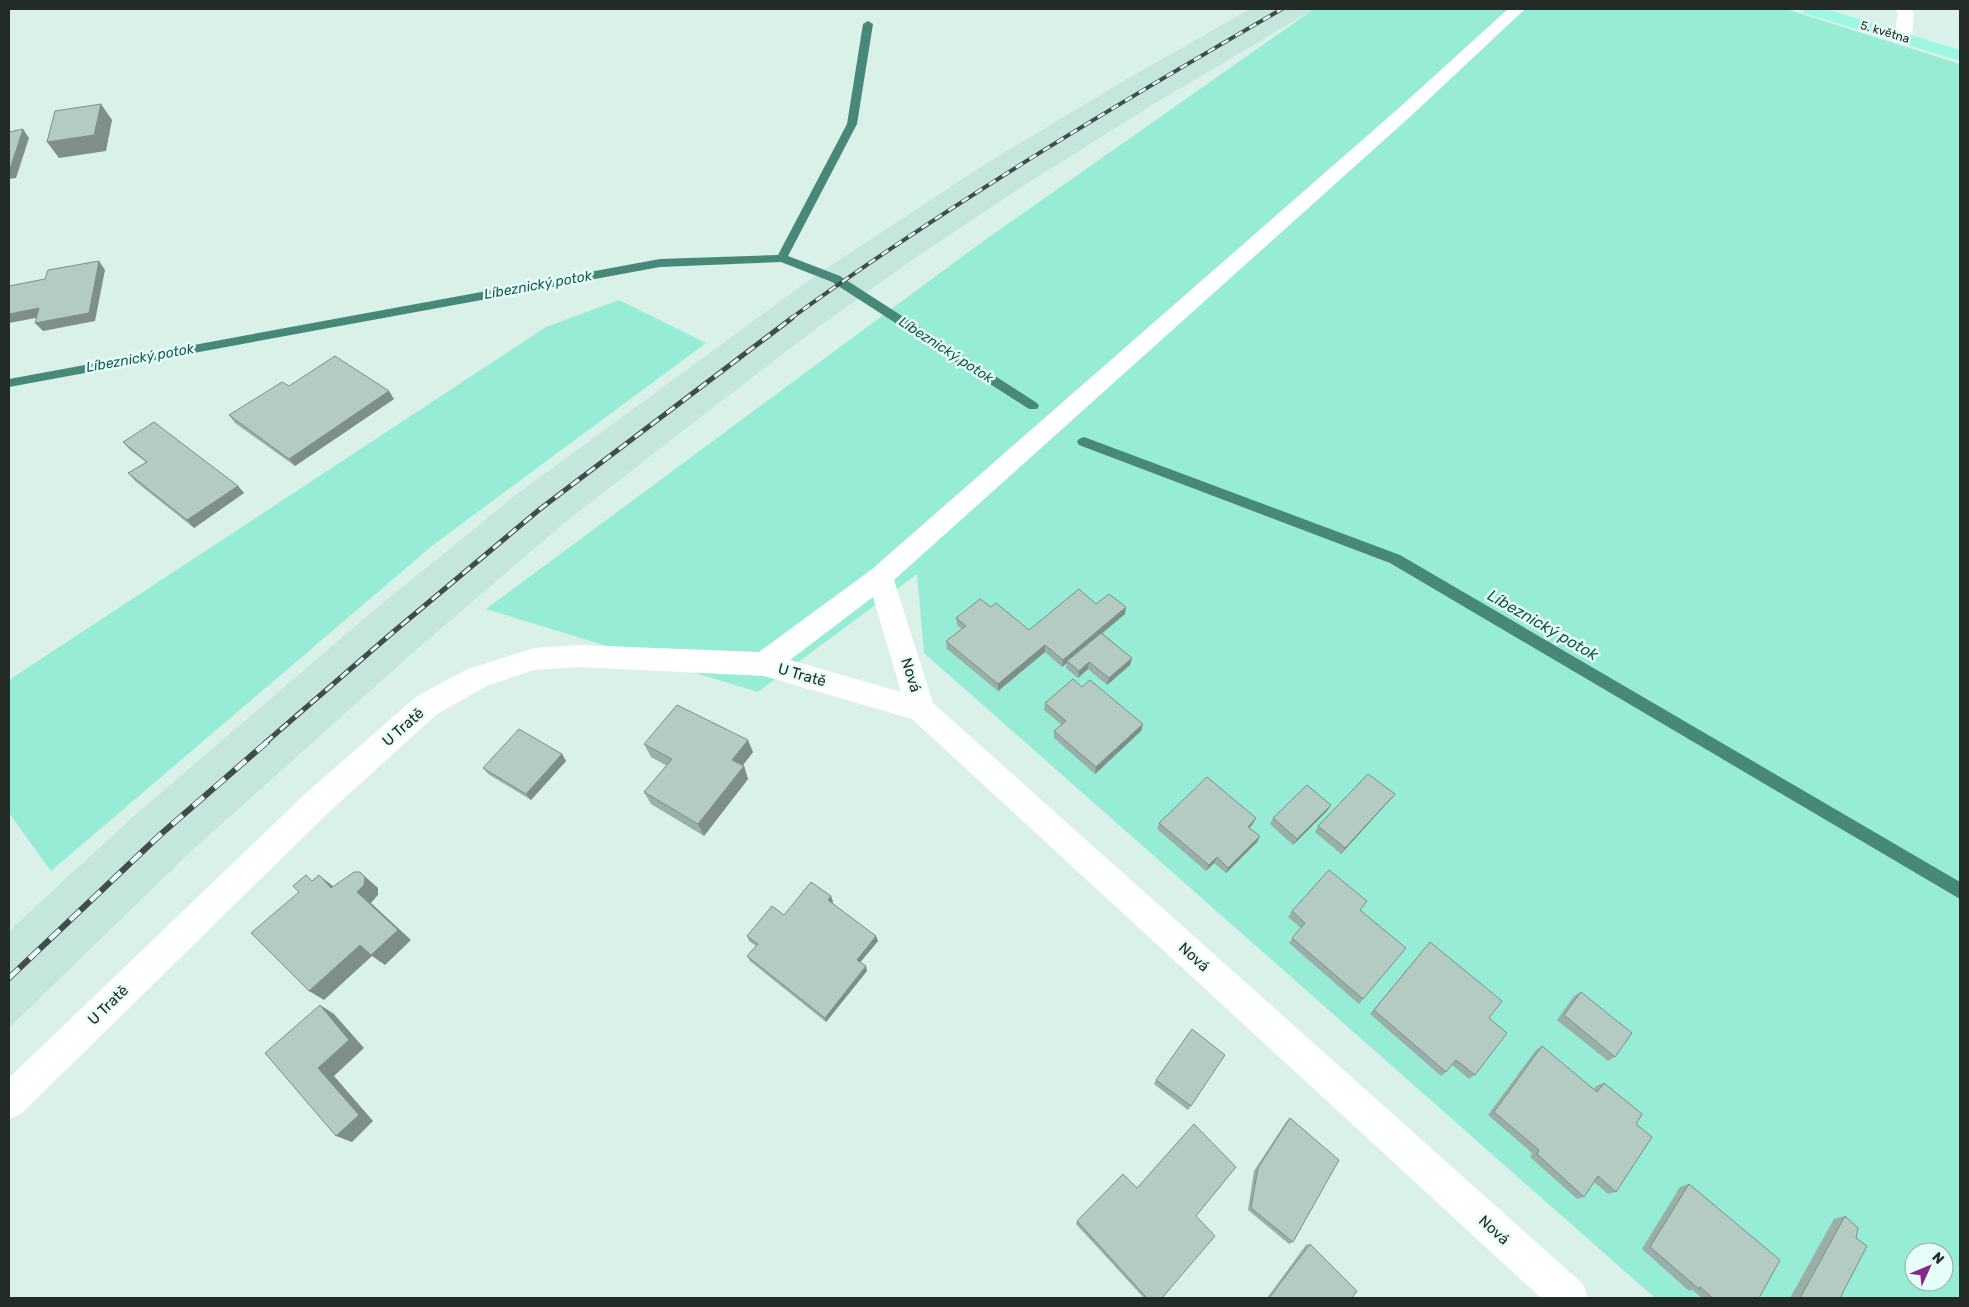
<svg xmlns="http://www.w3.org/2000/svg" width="1969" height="1307" viewBox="0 0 1969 1307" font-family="Rubik,sans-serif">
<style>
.built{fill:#c5e6dc}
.green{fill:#96ecd4;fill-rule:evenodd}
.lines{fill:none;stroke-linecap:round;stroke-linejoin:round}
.stream{fill:#488878;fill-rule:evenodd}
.minor{fill:#fff;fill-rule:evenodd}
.major{fill:#9df7e2;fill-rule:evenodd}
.rail-far2-casing{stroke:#414d49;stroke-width:4}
.rail-far1-casing{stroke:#414d49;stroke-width:5}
.rail-casing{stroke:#414d49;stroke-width:6}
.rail-far2{stroke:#e6fef7;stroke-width:2.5;stroke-dasharray:8;stroke-linecap:butt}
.rail-far1{stroke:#e6fef7;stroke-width:3;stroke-dasharray:10;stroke-linecap:butt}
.rail{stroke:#e6fef7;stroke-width:4.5;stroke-dasharray:14;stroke-linecap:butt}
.wall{fill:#9bafa9}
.shaded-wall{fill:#7e8e89}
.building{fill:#b4cbc4;stroke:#7e8e89}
.labels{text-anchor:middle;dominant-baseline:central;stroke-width:5;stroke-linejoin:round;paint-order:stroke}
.far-street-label{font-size:12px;fill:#222b28;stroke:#e6fef7}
.far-water-label{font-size:14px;font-style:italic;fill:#145b4c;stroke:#e6fef7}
.street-label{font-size:15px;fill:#222b28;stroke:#e6fef7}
.water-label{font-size:16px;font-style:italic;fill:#145b4c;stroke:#e6fef7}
</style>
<rect width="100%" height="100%" fill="#d9f1e9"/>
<!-- built -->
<polygon class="built" points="1250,9 1314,9 1152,105 1023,186 915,258 813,331 698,419 563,524 417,649 188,854 9,1028 9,931 135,815 367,616 517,494 812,278 984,165 1115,86"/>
<!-- green -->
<g class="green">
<path d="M1314,9H1786L1960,64V1298H1655L924,653L917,574L758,692L486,609L982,242ZM1914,1252H1944V1282H1914Z"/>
<polygon points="619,300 706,343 433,545 51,871 9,813 9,680 546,327"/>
</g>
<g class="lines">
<!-- stream -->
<g class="stream">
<polygon points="868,21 873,24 857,124 788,256 840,276 1037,403 1039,406 1037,409 1029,409 832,282 781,262 660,267 9,387 9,379 660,259 778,255 847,124 863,24"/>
<polygon points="1084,437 1400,555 1960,882 1960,899 1390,563 1079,445 1077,442 1079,439"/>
</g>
<!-- minor -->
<g class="minor">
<path d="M1508,9H1525L1412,115L894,580L933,703L1583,1284L1588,1298H1541L912,719L764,676L579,667L534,670L487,686L437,714L328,813L21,1114L9,1119V1078L306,793L417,696L468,669L534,648L579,645L759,652L871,570L1400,107ZM873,597L901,692L790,660Z"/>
<polygon points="1895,9 1911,9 1914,13 1912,38 1909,42 1897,42 1894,38 1898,13"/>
</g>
<!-- major -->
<polygon class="major" points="1802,9 1826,9 1960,50 1960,61 1804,13"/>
<defs>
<path id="rail-far2" d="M790,319C947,205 1114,106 1282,9"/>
<polyline id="rail-far1" points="265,743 392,633 540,509 792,318"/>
<polyline id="rail" points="9,978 161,834 267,742"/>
</defs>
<!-- rail-far2 casing -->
<use href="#rail-far2" class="rail-far2-casing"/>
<!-- rail-far1 casing -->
<use href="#rail-far1" class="rail-far1-casing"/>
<!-- rail casing -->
<use href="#rail" class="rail-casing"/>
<!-- rail-far2 -->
<use href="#rail-far2" class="rail-far2"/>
<!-- rail-far1 -->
<use href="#rail-far1" class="rail-far1"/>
<!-- rail -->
<use href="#rail" class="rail"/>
</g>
<!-- wall -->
<g class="wall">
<polygon points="289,386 394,399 295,466 235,423 229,415"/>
<polygon points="123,442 238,486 244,493 194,528 135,481 128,473 146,462 130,450"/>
<polygon points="1096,604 1126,607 1125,614 1102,633 1132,658 1130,665 1107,685 1088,669 1078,678 1066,668 1067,663 1062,667 1045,652 998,691 947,649 946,641 962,629 957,625 956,618 991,607 1029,630"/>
<polygon points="1082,687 1143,724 1141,731 1095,774 1054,738 1054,731 1062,725 1044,710 1045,703"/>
<polygon points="644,744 753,752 742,766 744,766 748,779 704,836 651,804 644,792 667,766 651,757"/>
<polygon points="562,754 566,761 531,800 488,774 483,768"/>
<polygon points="1395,794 1390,800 1341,854 1315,832 1318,826"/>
<polygon points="1331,805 1327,811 1293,845 1270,824 1273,818"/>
<polygon points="1159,823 1253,824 1249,828 1257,842 1226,873 1214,863 1206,871 1157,829"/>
<polygon points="831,896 833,902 832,903 876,936 878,941 860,962 867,971 826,1022 750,961 747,956 756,946 749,941 747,936 784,915"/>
<polygon points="1360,910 1363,999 1359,1004 1289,943 1301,928 1288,917 1292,911"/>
<polygon points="1430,942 1489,1018 1475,1075 1469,1079 1452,1065 1446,1072 1441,1076 1370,1014"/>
<polygon points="1581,992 1615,1057 1608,1061 1557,1020 1574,996"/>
<polygon points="1542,1046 1594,1089 1596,1086 1604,1083 1636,1124 1616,1192 1608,1194 1594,1182 1584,1197 1577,1199 1530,1157 1532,1153 1488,1115 1536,1050"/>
<polygon points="1225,1055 1188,1110 1154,1084 1156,1080"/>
<polygon points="1290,1118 1293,1242 1289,1244 1248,1210 1254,1171 1286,1122"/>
<polygon points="1689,1184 1759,1298 1702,1298 1692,1290 1689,1291 1642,1249 1680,1187"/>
<polygon points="1137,1188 1196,1216 1162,1298 1144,1298 1076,1224 1077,1221"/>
<polygon points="1845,1216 1840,1298 1790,1298 1834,1219"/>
<polygon points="1310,1244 1352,1298 1267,1298 1306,1245"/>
</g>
<!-- shaded-wall -->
<g class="shaded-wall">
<polygon points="101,104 112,120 106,151 59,158 47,142"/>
<polygon points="23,129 29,138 16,178 9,179 9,170"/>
<polygon points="99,261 105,270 95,321 43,331 35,323"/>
<polygon points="39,308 46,316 9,323 9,314"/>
<polygon points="389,391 394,399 295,466 289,459"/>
<polygon points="238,486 244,493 194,528 187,520"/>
<polygon points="1126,607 1125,614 1068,662 1067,661 1067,663 1062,667 1063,660"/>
<polygon points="1045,645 1045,652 998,691 998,684"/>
<polygon points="1132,658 1130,665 1107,685 1109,678"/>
<polygon points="1089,662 1088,669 1078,678 1079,671"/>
<polygon points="1143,724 1141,731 1095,774 1096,767"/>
<polygon points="748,740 753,752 737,773 732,760"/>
<polygon points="562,754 566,761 531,800 526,794"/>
<polygon points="744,766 748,779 704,836 698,824"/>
<polygon points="1395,794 1390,800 1341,854 1345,848"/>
<polygon points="1331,805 1327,811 1293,845 1297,839"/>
<polygon points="1256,818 1253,824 1245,832 1248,827"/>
<polygon points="1260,836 1257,842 1226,873 1228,868"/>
<polygon points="1217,857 1214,863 1206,871 1209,865"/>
<polygon points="360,872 378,888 378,895 371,903 411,940 385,965 372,956 324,1000 309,991 360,945 357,892"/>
<polygon points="319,875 333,886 331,888"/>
<polygon points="831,896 833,902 830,905 828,900"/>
<polygon points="876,936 878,941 859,964 857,960"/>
<polygon points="866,966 867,971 826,1022 825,1018"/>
<polygon points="320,1005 334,1014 364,1048 334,1076 373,1121 352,1142 336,1136 318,1068"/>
</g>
<!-- building -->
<g class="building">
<polygon points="101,104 94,135 47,142 55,111"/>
<polygon points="23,129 10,169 9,170 9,132"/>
<polygon points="99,261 89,313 35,323 39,308 9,314 9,286 45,279 48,270"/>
<polygon points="335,356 389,391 289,459 229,415 282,382 289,386"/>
<polygon points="154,422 238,486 187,520 128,473 147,462 123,442"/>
<polygon points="1079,589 1096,604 1109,594 1126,607 1063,660 1045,645 998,684 946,641 966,626 956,618 980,599 991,607 996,603 1029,630"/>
<polygon points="1101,633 1132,658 1109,678 1089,662 1079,671 1067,661"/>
<polygon points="1073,679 1082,687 1090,680 1143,724 1096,767 1054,731 1066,721 1045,703"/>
<polygon points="677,705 748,740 732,760 744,766 698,824 644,792 672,759 644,744"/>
<polygon points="519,729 562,754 526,794 483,768"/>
<polygon points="1368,774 1395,794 1345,848 1318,826"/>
<polygon points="1207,777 1256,818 1248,827 1260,836 1228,868 1217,857 1209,865 1159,823"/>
<polygon points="1307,785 1331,805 1297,839 1273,818"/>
<polygon points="1329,870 1367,901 1360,910 1406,948 1363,999 1292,938 1305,923 1292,911"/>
<polygon points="354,872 360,872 365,877 364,885 357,892 398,930 371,955 360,945 309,991 251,933 299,892 293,886 306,875 312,881 319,875 331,888"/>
<polygon points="811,882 831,896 828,900 876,936 857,960 866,966 825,1018 747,956 758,944 747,936 772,906 784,915"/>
<polygon points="1430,942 1502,1001 1489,1018 1507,1033 1475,1075 1456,1060 1446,1072 1374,1010"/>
<polygon points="1581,992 1632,1033 1615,1057 1564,1015"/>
<polygon points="320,1005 349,1040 318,1068 359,1115 336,1136 265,1053"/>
<polygon points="1192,1029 1225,1055 1191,1106 1156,1080"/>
<polygon points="1542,1046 1597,1092 1604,1083 1642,1114 1636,1124 1652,1137 1616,1192 1598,1176 1584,1197 1537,1154 1539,1150 1494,1112"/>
<polygon points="1290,1118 1339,1160 1293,1242 1251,1208 1258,1168"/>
<polygon points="1194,1124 1236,1167 1196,1216 1215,1236 1162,1298 1147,1298 1077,1221 1123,1174 1137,1188"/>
<polygon points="1689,1184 1780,1260 1759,1298 1713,1298 1700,1287 1699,1289 1650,1247"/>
<polygon points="1845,1216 1858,1228 1856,1238 1867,1246 1840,1298 1800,1298"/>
<polygon points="1310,1244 1357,1291 1352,1298 1269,1298"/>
</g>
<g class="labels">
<!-- far-street labels -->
<g class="far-street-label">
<text transform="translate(1885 32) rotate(17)">5. května</text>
</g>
<!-- far-water labels -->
<g class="far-water-label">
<text transform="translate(538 285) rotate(-10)">Líbeznický potok</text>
<text transform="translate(946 350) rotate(33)">Líbeznický potok</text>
<text transform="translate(140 358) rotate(-10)">Líbeznický potok</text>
</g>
<!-- street labels -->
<g class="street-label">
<text transform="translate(802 675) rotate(16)">U Tratě</text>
<text transform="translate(911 675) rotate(73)">Nová</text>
<text transform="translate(403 727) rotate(-41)">U Tratě</text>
<text transform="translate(1194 957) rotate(42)">Nová</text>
<text transform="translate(108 1005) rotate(-44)">U Tratě</text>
<text transform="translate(1494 1230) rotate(42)">Nová</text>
</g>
<!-- water labels -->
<g class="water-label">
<text transform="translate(1543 625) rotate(30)">Líbeznický potok</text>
</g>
</g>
<!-- border -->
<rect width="1969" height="1307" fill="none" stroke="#222b28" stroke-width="20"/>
<!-- north arrow -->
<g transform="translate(1929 1267) rotate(46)"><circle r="24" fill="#e6fef7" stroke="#98aaa4"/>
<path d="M0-4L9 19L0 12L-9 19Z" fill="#87258e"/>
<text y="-8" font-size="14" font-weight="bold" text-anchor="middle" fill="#222b28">N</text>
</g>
</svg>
